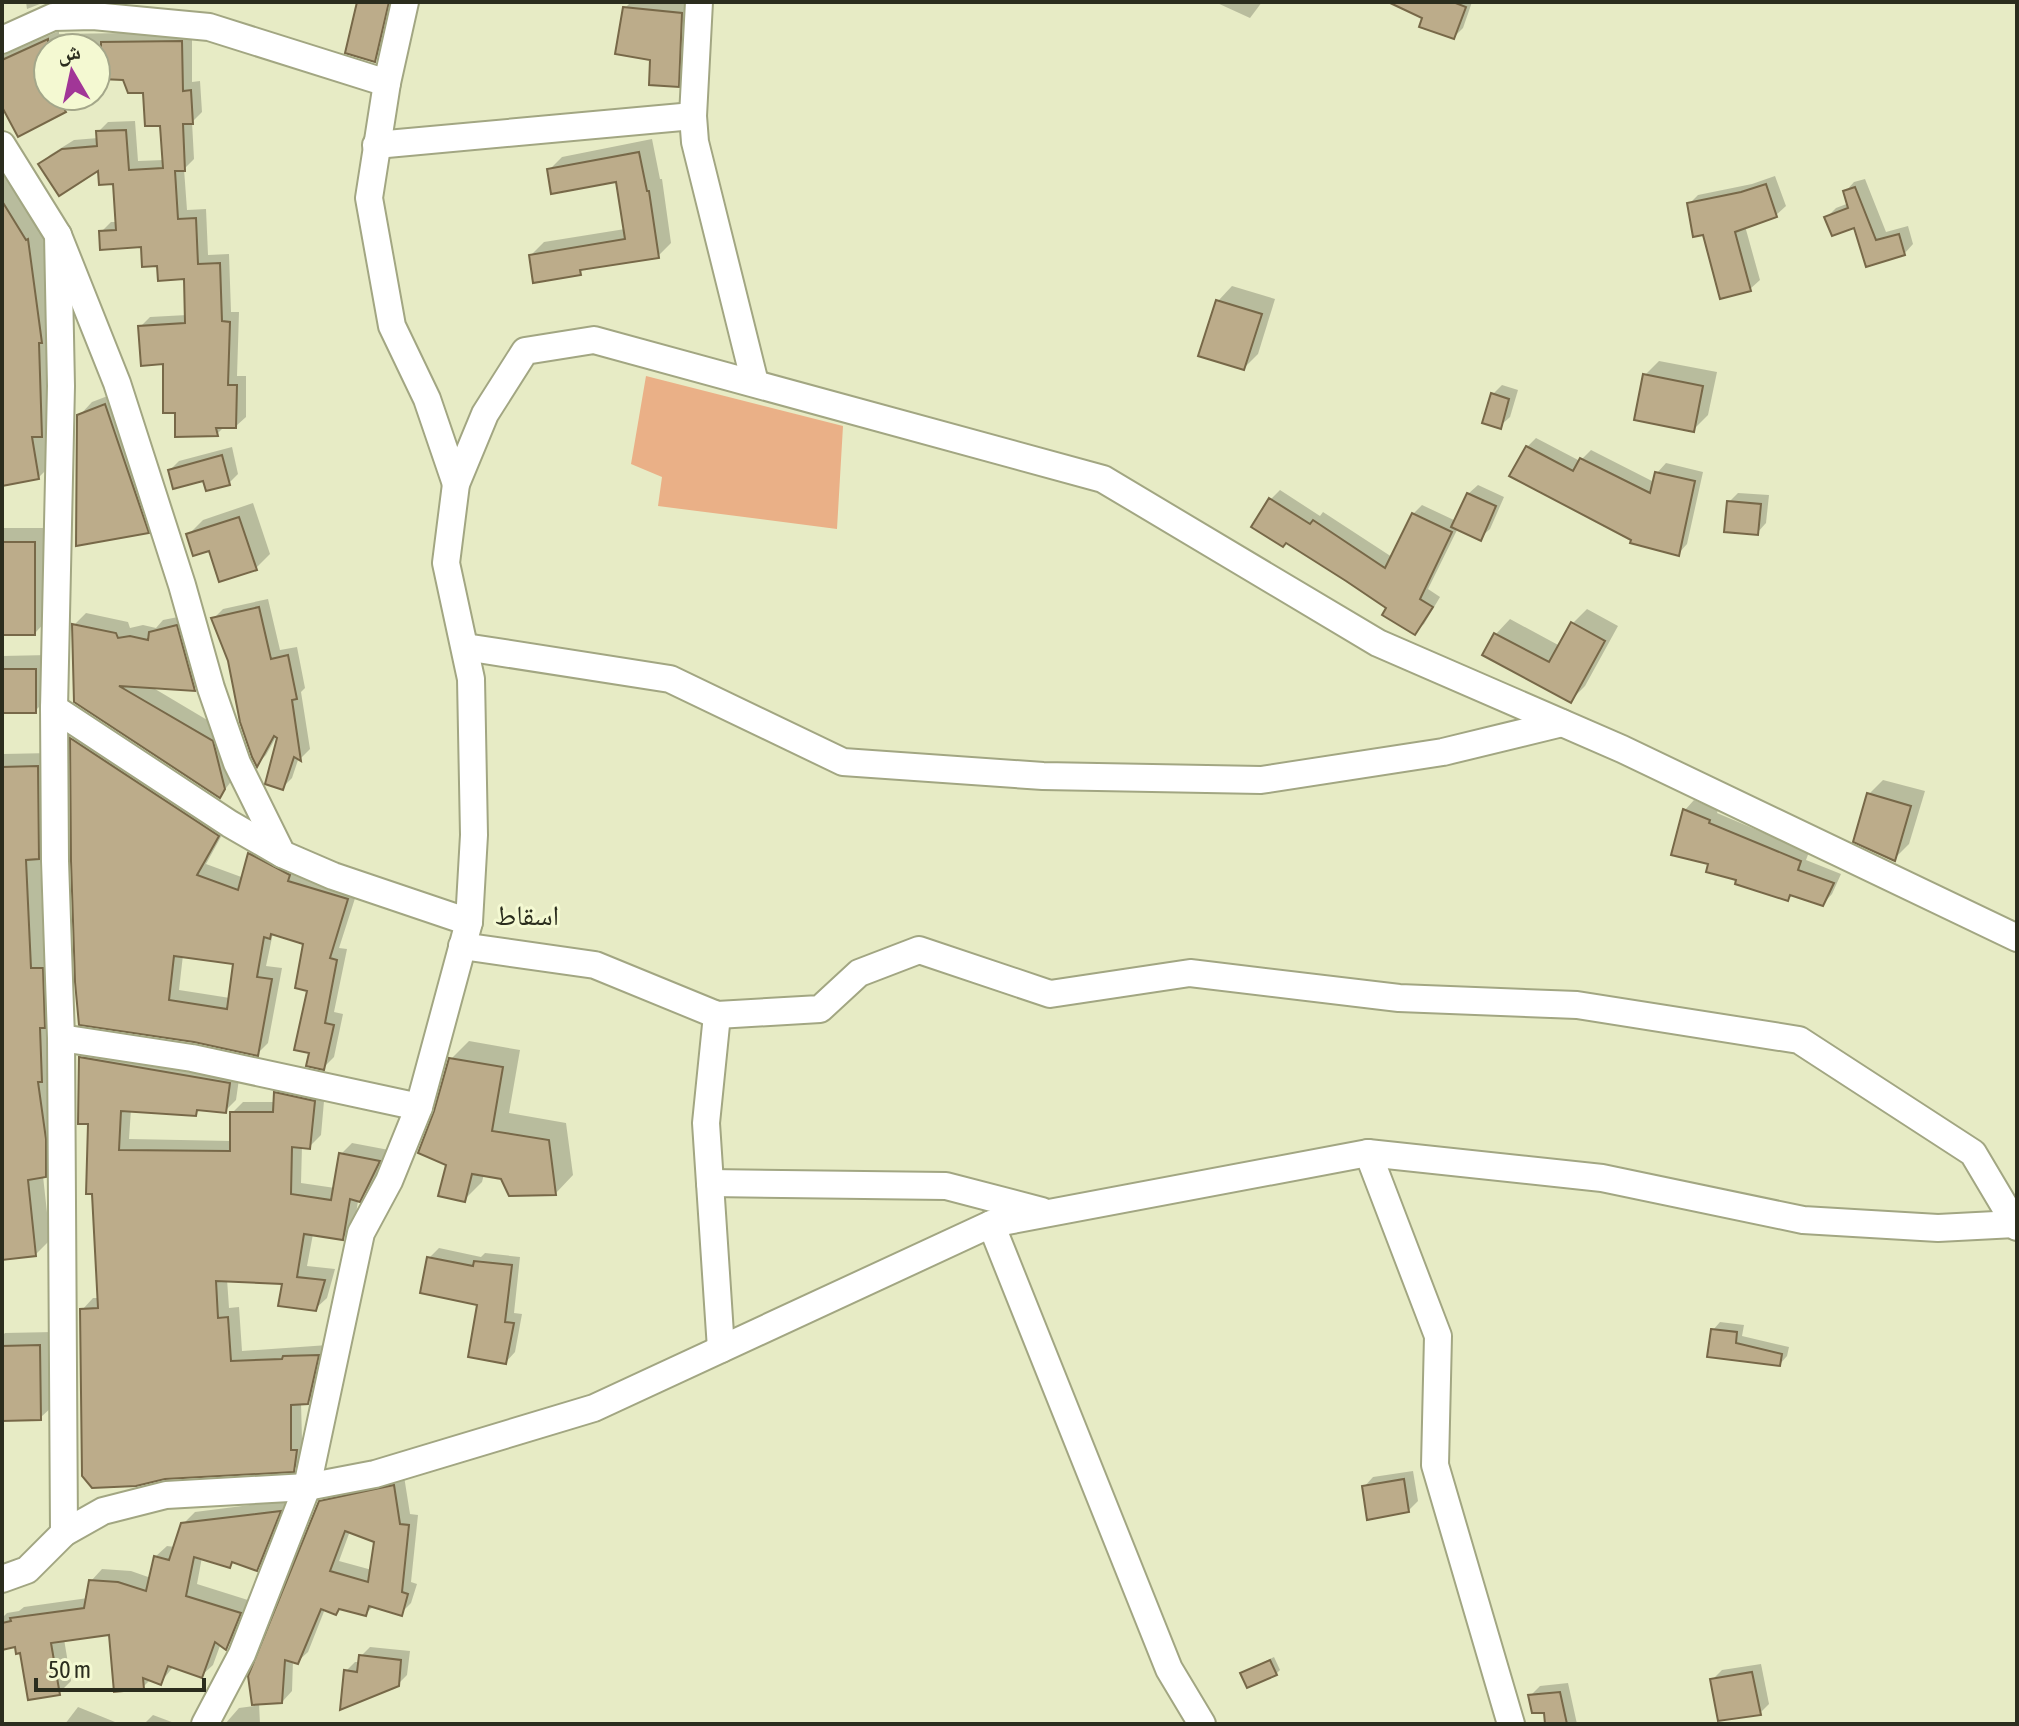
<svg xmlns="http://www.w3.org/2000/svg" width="2019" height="1726" viewBox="0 0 2019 1726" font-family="'Asap Condensed','Noto Naskh Arabic',sans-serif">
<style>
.green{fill:#eab087}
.shadow{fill:#0003;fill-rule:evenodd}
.building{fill:#bcac8a;stroke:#776848;stroke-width:2;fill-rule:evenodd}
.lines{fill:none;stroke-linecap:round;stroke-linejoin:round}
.street-casing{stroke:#a2a682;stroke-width:30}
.street{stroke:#fff;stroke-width:26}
.labels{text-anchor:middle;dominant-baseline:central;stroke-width:6;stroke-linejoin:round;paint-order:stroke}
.quarter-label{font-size:28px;fill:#2b2d1e;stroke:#f4f9d2}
</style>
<rect width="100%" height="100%" fill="#e7ebc5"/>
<!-- green -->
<polygon class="green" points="646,376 843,426 837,529 658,506 662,477 631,464"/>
<!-- shadow -->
<g class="shadow">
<polygon points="26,2 45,2 27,9"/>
<polygon points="360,2 400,2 390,45 374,60"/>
<polygon points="631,2 694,2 689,73 678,85 652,59 625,8"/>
<polygon points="1215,2 1262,2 1250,18"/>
<polygon points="1430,2 1472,2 1463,28 1454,37"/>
<polygon points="59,31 59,34 192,32 192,82 200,81 202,112 192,122 194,159 184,169 187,210 206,209 208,255 229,254 231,312 239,312 237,376 246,376 246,417 236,426 225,426 217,434 177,411 165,362 140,327 150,317 187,315 186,277 159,264 143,245 101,232 111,222 117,222 115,181 100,168 41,164 50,155 74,140 98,138 98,132 108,122 135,121 138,161 164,160 162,123 145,91 124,78 103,56 96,58 96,48 48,48 48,96 72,96 74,100 64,110 2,103 2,56"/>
<polygon points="652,139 660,179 662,179 671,243 658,256 585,267 580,273 531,255 544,242 625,229 618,179 549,170 562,157"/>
<polygon points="2,160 42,227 54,327 55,421 46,430 52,464 38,478 2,483"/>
<polygon points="1775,176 1786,206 1776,215 1745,226 1760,280 1750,289 1689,204 1698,195 1752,184"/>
<polygon points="1865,179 1886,232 1908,226 1913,244 1904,254 1867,265 1855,225 1826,218 1836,208 1849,203 1845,192 1854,182"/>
<polygon points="1232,286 1275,299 1258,354 1244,368 1218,301"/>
<polygon points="1659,361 1717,372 1708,415 1693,430 1645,375"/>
<polygon points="1502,385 1518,390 1510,417 1500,426 1493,394"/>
<polygon points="118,392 160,518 148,531 79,416 92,402"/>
<polygon points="1536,438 1580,461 1591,450 1654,482 1657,473 1666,463 1703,472 1687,544 1678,554 1634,539 1527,447"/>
<polygon points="232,447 238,474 229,483 170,470 179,461"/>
<polygon points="1478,485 1504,497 1490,529 1480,538 1458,528 1428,589 1440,597 1424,624 1414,633 1271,499 1280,490 1320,516 1323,512 1392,557 1413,514 1422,505 1456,521 1468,494"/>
<polygon points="1738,493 1769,495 1766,523 1757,533 1729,502"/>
<polygon points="253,503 270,554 256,568 210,549 188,535 203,520"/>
<polygon points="2,528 48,528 49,618 35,633 2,633"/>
<polygon points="268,599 280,650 297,647 305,688 301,692 310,749 301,758 299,757 292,778 282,788 280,730 266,755 257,764 230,660 214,618 223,609"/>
<polygon points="1587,609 1618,626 1585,686 1571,700 1485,654 1496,634 1510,619 1560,646 1572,624"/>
<polygon points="86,613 128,622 130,628 143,625 156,628 163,620 188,615 206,677 194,689 150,686 224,730 236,775 220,796 76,701 74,625"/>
<polygon points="49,655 50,696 35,711 2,711 2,656"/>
<path d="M82,728L228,824L206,864L244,878L250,854L260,843L358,889L339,948L347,949L334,1012L343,1014L334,1057L323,1068L311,1052L305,942L273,933L266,966L282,968L268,1043L257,1054L195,1040L73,861L72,739ZM183,955L235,962L230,998L179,990Z"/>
<polygon points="52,753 52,843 40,856 44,955 56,954 59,1161 43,1176 50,1240 36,1254 2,1258 2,754"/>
<polygon points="1883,780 1925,791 1909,844 1895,858 1869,794"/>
<polygon points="1694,800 1718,810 1717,813 1809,852 1806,860 1841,874 1832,894 1823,904 1793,894 1788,899 1738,878 1710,862 1673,853 1685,810"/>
<polygon points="469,1041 520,1050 509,1113 566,1123 573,1175 556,1193 484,1174 482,1182 464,1200 448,1164 436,1112 451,1059"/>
<polygon points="92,1047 240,1072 236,1100 225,1111 200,1108 195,1114 131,1109 129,1139 232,1141 232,1113 243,1102 276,1102 276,1093 287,1082 325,1090 321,1135 310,1146 302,1146 301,1183 335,1188 341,1154 352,1143 389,1150 370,1188 358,1201 354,1227 342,1238 313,1234 307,1266 335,1269 327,1298 315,1309 284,1282 227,1279 229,1308 239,1307 242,1351 328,1345 319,1390 307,1402 301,1402 302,1440 307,1440 304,1458 293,1470 82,1310 93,1298 100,1298 90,1122 81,1058"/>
<polygon points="439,1248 481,1257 485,1253 520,1257 514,1313 522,1314 515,1352 506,1362 480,1304 429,1258"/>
<polygon points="1720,1322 1744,1325 1742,1336 1789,1347 1787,1356 1780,1364 1709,1355 1713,1330"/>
<polygon points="53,1332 55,1404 40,1418 2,1419 2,1336 5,1333"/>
<polygon points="1413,1471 1418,1501 1408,1511 1364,1487 1373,1477"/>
<path d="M404,1476L410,1514L418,1515L411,1582L417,1584L411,1603L401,1613L374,1606L365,1614L341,1607L336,1613L325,1609L308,1652L297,1662L293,1660L292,1691L282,1702L259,1703L260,1724H225L239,1708L254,1706L250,1677L320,1502L331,1491ZM350,1531L376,1540L372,1570L339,1561Z"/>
<polygon points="290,1500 268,1557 257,1569 234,1561 229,1566 202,1557 197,1584 251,1601 237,1636 226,1647 221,1643 213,1665 201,1676 174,1666 160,1683 151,1679 143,1687 110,1632 64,1639 71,1681 59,1693 17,1645 2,1647 2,1618 7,1613 19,1611 24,1607 88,1598 91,1581 102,1569 131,1571 151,1578 155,1557 167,1546 175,1547 183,1524 195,1512"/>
<polygon points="370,1647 410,1651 407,1675 398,1684 346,1671 355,1662 360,1662 361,1656"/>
<polygon points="1274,1657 1280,1670 1276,1674 1242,1673"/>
<polygon points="1761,1664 1769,1704 1760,1713 1712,1680 1722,1670"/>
<polygon points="1568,1683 1577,1724 1547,1724 1546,1711 1530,1696 1540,1686"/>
<polygon points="78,1707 120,1724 65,1724"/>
<polygon points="153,1715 177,1724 144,1724"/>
</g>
<!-- building -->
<g class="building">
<polygon points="357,2 389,2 375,62 345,53"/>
<polygon points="1388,2 1453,2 1466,7 1454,39 1419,27 1422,18"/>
<polygon points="623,7 682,13 679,87 649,85 650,60 615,54"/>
<polygon points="48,39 48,96 57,96 66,112 18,137 2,107 2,60"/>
<polygon points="182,41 183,91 191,90 193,124 183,124 185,171 175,171 178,219 196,218 198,264 220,263 222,321 230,322 228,385 237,385 236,428 216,428 218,436 175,437 175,413 163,413 163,364 141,366 138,326 185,323 184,279 158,281 157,266 142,267 141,247 100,250 99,231 116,230 113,184 99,185 98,171 59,196 38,164 62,149 97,146 96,131 126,130 129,170 163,168 160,126 145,126 143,93 128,93 123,80 101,79 101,42"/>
<polygon points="639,152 647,191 649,191 659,258 580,270 581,275 533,283 529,255 625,239 616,182 551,194 547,169"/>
<polygon points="1766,184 1777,217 1735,232 1751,291 1720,299 1703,235 1693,237 1687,203 1741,192"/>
<polygon points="1855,187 1876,240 1899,234 1905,255 1866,267 1854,228 1832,236 1824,217 1848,208 1843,191"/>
<polygon points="2,201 26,240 28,239 42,343 39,343 42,437 32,437 39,479 2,486"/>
<polygon points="1216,300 1262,314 1244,370 1198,356"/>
<polygon points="1643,374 1703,386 1694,432 1634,420"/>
<polygon points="1491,393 1509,399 1501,429 1482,423"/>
<polygon points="105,404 149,533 76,546 77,415"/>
<polygon points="1526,446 1573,471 1580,458 1650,493 1655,472 1695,481 1679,556 1630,543 1631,540 1509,476"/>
<polygon points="222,455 230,485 206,491 203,481 173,489 168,470"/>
<polygon points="1467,493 1496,506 1481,541 1451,527"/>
<polygon points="1269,498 1310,524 1313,520 1385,568 1412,513 1452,532 1420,599 1433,607 1415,635 1382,615 1386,608 1346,581 1286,543 1283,547 1251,527"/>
<polygon points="1727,501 1761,504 1758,535 1724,532"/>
<polygon points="239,517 257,570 219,582 209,551 193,556 186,534"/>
<rect x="2" y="542" width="33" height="93"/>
<polygon points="259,607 271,659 288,655 297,699 292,700 301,761 294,757 283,790 265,784 277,738 274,736 257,767 252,757 240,722 228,661 211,618"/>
<polygon points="1571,622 1605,641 1571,703 1482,655 1494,633 1549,662"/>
<polygon points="72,624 116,633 118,638 130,636 148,640 149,632 177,625 195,691 119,686 213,741 225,789 220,798 74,702"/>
<rect x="2" y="669" width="34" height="44"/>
<path d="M70,738L219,836L197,875L238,890L248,853L290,875L288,881L348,899L330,958L337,960L325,1023L334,1025L324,1070L306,1066L309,1053L294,1050L307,991L295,988L303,944L271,934L270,939L264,937L257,977L272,979L258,1056L194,1042L79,1025L75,982L71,861ZM174,956L233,964L227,1009L169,1000Z"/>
<polygon points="38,766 39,859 26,860 31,968 43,968 45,1028 40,1028 42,1082 38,1082 46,1139 46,1177 28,1180 36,1256 2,1260 2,767"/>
<polygon points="1867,793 1911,806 1895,861 1853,842"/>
<polygon points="1683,809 1710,820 1709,823 1801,861 1798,870 1834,883 1823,906 1790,895 1788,901 1735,884 1736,880 1706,872 1708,864 1671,855"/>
<polygon points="79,1057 230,1083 226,1113 197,1110 196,1116 121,1111 119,1150 230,1151 230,1112 273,1112 274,1092 315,1101 310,1149 292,1147 291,1194 331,1200 339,1153 380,1161 360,1202 350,1199 343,1240 304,1234 297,1277 325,1280 316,1311 278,1306 282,1284 216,1281 218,1318 228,1317 231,1361 282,1359 283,1356 319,1355 308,1404 291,1405 291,1450 297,1450 294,1472 165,1479 136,1486 92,1488 82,1476 80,1309 98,1308 92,1194 86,1194 88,1124 78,1124"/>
<polygon points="449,1058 503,1067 492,1131 549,1140 556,1195 509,1196 501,1179 472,1174 465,1202 438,1196 446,1165 418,1153 434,1111"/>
<polygon points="427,1257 473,1266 474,1261 512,1265 505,1322 514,1323 506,1364 468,1357 477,1305 420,1293"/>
<polygon points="1711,1329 1737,1332 1736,1343 1782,1354 1780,1366 1707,1357"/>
<polygon points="40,1345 41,1420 2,1421 2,1346"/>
<polygon points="1404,1479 1409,1512 1367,1520 1362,1486"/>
<path d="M394,1485L400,1524L409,1525L402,1592L408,1594L402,1616L369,1606L366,1616L339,1609L336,1615L321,1609L298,1664L285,1660L282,1703L252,1705L248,1676L319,1501ZM345,1531L374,1542L368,1582L330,1571Z"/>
<polygon points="281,1511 257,1571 232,1562 230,1568 194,1557 186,1596 241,1613 226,1650 215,1642 202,1678 168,1666 161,1685 143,1678 144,1689 114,1692 109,1635 51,1643 60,1695 28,1700 20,1653 16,1654 15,1647 2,1650 2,1623 11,1621 10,1618 84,1608 89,1580 118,1582 146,1591 154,1556 169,1560 181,1523"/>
<polygon points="359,1655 401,1660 399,1686 340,1710 344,1670 357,1672"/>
<polygon points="1270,1660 1277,1675 1247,1688 1240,1673"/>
<polygon points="1752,1672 1761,1715 1718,1721 1710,1679"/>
<polygon points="1560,1692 1567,1724 1545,1724 1544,1713 1532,1713 1528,1695"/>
</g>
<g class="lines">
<defs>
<g id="street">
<polyline points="405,2 387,83 369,198 392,326 427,399 456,484"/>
<polyline points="699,2 693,116 695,142 755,383"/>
<polyline points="2,40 53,17 93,16 209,27 387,83"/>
<polyline points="2,145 58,235 117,383 182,585 211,688 237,763 282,854 333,876 469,922"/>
<polyline points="376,145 693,116"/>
<polyline points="58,235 61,386 54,708 55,861 61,1038 64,1533"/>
<polyline points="465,647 670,679 843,762 1043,776 1261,780 1443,752 1562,723"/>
<polyline points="54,708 230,824 282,854"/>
<polyline points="462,946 595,965 717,1015 820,1009 859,973 919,950 1050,994 1190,973 1399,998 1577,1005 1799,1040 1973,1153 2017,1227"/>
<polyline points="717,1015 706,1123 721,1349"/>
<polyline points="61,1038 192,1058 419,1107"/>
<polyline points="1368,1153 1438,1336 1435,1465 1511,1724"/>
<polyline points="710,1183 946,1186 1042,1211"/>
<polyline points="991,1224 1169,1669 1202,1724"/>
<polyline points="2,1579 27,1570 64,1533 103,1511 166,1495 307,1487 375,1474 594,1408 991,1224 1368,1153 1602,1178 1803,1220 1938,1228 2015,1224"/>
<polyline points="205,1724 242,1654 307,1487 361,1233 389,1181 419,1107 469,922 474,835 471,679 446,563 456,484 485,414 525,351 594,340 1103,479 1378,643 1622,749 2017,938"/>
</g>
</defs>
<!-- street casing -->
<use href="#street" class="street-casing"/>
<!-- street -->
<use href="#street" class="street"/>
</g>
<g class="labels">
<!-- quarter labels -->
<g class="quarter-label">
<text x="527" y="915">اسقاط</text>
</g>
</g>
<!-- border -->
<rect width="2019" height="1726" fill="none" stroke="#2b2d1e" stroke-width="8"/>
<!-- north arrow -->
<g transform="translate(72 72) rotate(351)"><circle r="38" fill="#f4f9d2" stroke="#a4a78a" stroke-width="2"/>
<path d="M0-6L14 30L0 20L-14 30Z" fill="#a13697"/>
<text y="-12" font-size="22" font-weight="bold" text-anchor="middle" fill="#2b2d1e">ش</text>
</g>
<!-- scale -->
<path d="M36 1678v12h168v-12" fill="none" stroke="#2b2d1e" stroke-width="4"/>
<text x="48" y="1678" font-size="24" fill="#2b2d1e" stroke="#f4f9d2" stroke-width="6" paint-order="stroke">50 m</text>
</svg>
